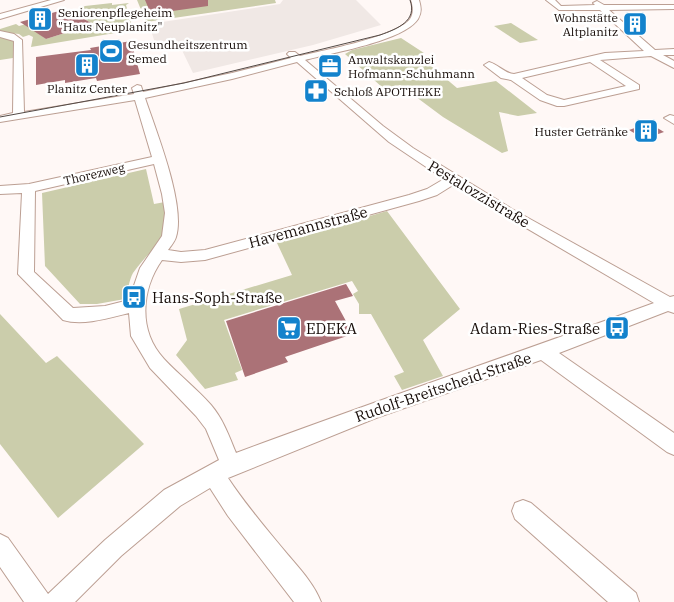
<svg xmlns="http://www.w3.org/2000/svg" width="674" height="602" viewBox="0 0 674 602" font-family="'IBM Plex Serif',serif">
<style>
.built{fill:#f0e8e5}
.green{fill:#cbcdab}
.building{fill:#ab7277}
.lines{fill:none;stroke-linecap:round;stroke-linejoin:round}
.minor-casing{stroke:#bc9f93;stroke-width:2}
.minor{fill:#fff;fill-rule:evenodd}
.tram{stroke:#534a46;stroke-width:1}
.labels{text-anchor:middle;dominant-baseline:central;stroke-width:5;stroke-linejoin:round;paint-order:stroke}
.far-poi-label{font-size:12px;fill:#180e0a;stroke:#fff;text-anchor:start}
.far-street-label{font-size:12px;fill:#180e0a;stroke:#fff}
.street-label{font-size:15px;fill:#180e0a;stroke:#fff}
.poi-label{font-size:15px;fill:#180e0a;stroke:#fff;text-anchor:start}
</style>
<rect width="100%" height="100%" fill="#fff8f6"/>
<!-- built -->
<polygon class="built" points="283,0 356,0 381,25 313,45 193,73 178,42 155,43 149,24 280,4"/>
<!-- green -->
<g class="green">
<polygon points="137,0 275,0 276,3 146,22"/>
<polygon points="112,3 112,5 129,3 126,5 133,30 31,47 33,37 29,35 23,37 19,34 0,32 0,29 16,24 19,26 26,24 46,39 93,24 70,11 78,10 85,6"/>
<polygon points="511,23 538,40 520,43 494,26"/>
<polygon points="0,36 13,41 13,58 0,60"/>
<polygon points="401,38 424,53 418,55 457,88 496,81 537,113 518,116 499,112 508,151 502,153 443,117 400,85 383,88 345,54 352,50"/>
<path d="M146,169L154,204L165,202C169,246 155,242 133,273C129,280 128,291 125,299L97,304H80L45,266L42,193Z"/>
<polygon points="387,211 460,309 423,340 443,376 402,390 394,376 404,372 371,314 359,314 359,304 353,294 358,291 352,281 224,320 242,370 235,373 238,380 205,389 176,355 187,340 179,309 292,275 277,243"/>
<polygon points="0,314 46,363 57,356 144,444 58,518 0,444"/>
</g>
<!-- building -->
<g class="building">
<polygon points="145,0 208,0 208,6 151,14"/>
<polygon points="66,9 93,24 46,39 20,22"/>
<polygon points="131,41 140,74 97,81 96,78 65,83 65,80 36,85 36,57 91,50 90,48"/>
<polygon points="649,123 664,132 644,139 629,130"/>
<polygon points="346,284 353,296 335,301 353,334 285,357 288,362 245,377 226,321"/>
</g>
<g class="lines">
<defs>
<g id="minor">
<polygon points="51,0 64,0 0,19 0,14"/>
<path d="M411,0H419C421,7 422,12 418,19C404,41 331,53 305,60L383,126L413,148L512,209L670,297L674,296V313L668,311L559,353L674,433V455L667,452L541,360L376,418L228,478C246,505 267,530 288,555C300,569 314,584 321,602H294L228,516L210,488L180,506L121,556L75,602H24L0,567V534L8,538L48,594L105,540L164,490L219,460L206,429L196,416L150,368L131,336L129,313C109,318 83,326 63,320L18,274L22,193L0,194V186L29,184L152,157L135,100L0,122V116L13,113L14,41L0,37V31L14,34L22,40L24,112L134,94L132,88L137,85L141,86L143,92L232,73L291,58L287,54L289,52H295L300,56C324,50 396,37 410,19C414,13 413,7 411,0ZM297,62L389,142L444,179L427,189L409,195L205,250L181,252L168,250C171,246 175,241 176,237C186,205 156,131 145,98L232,79ZM154,164L162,194L165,213L162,236L140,268L129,300L105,306L73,308L34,272L35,191ZM453,185L654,303C515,354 375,401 236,453C229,436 223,419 211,405C197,389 179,375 164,359C138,331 141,290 162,260L181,262L205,260L419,201L437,195Z"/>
<path d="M546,0H555L561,6L595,5L593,3L597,1L604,5H674V9L609,10L655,50L674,49V55H663L674,61V68L651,56L600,60L639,85V89L564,106H557L540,100L511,80L501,78L484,65L489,62C499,65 504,73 514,74L605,53L644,51L600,10H559ZM590,62L626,86L564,100L547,95L522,78Z"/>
<polygon points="670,115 674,116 674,124 664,118"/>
<polygon points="523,500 531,503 636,593 639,602 608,602 515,519 512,511 515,503"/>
</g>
</defs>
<!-- minor casing -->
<use href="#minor" class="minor-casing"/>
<!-- minor -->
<use href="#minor" class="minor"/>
<!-- tram -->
<path class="tram" d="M0,117L184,83L380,35C397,29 418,21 410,0"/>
</g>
<!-- icons -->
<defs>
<symbol id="building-square" viewBox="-11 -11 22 22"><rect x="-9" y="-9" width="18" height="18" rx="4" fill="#1382cc" stroke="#fff"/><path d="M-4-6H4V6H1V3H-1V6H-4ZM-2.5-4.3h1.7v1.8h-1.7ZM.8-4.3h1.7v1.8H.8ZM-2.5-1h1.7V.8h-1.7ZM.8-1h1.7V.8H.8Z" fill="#fff"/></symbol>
<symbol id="stadium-square" viewBox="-11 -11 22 22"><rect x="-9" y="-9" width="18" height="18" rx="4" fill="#1382cc" stroke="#fff"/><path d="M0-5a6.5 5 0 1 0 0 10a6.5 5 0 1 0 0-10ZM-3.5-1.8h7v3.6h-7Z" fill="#fff"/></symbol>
<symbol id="office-square" viewBox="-11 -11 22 22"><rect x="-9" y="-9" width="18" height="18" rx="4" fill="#1382cc" stroke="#fff"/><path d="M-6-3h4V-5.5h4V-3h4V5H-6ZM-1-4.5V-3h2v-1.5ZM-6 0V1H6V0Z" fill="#fff"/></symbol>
<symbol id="pharmacy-square" viewBox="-11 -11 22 22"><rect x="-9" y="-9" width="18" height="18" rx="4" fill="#1382cc" stroke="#fff"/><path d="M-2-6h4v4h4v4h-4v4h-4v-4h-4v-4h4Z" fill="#fff"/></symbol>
<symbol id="bus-square" viewBox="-11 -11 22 22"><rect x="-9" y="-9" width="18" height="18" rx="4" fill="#1382cc" stroke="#fff"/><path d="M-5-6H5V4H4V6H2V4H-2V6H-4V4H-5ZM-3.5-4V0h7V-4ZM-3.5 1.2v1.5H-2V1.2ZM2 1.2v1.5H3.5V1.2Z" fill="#fff"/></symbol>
<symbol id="supermarket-square" viewBox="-11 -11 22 22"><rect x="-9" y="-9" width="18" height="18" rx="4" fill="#1382cc" stroke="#fff"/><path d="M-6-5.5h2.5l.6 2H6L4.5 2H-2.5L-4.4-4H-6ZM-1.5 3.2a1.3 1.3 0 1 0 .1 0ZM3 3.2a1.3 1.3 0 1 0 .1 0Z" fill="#fff"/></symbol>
</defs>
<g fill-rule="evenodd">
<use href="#building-square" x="26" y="5" width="28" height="28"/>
<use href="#building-square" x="621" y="10" width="28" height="28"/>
<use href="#stadium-square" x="97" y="37" width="28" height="28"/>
<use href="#building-square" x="73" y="51" width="28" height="28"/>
<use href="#office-square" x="316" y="52" width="28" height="28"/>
<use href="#pharmacy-square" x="302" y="77" width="28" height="28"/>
<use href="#building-square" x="632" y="117" width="28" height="28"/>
<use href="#bus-square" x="120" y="283" width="28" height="28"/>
<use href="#supermarket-square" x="275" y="314" width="28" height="28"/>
<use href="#bus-square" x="603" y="314" width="28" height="28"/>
</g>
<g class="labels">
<!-- far-poi labels -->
<g class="far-poi-label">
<text x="58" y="12">Seniorenpflegeheim<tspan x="58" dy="14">"Haus Neuplanitz"</tspan></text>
<text x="618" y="17" text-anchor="end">Wohnstätte<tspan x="618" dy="14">Altplanitz</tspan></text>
<text x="128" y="44">Gesundheitszentrum<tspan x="128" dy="14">Semed</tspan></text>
<text x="348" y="59">Anwaltskanzlei<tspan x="348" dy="14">Hofmann-Schuhmann</tspan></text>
<text x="87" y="88" text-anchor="middle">Planitz Center</text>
<text x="334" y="91">Schloß APOTHEKE</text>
<text x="628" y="131" text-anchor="end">Huster Getränke</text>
</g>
<!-- far-street labels -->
<g class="far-street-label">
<text transform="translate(94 174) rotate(-13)">Thorezweg</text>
</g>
<!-- street labels -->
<g class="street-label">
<text transform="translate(479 194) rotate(31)">Pestalozzistraße</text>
<text transform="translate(308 227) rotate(-15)">Havemannstraße</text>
<text transform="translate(443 387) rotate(-19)">Rudolf-Breitscheid-Straße</text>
</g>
<!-- poi labels -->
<g class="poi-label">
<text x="152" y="297">Hans-Soph-Straße</text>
<text x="306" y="328">EDEKA</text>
<text x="600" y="328" text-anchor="end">Adam-Ries-Straße</text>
</g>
</g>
</svg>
